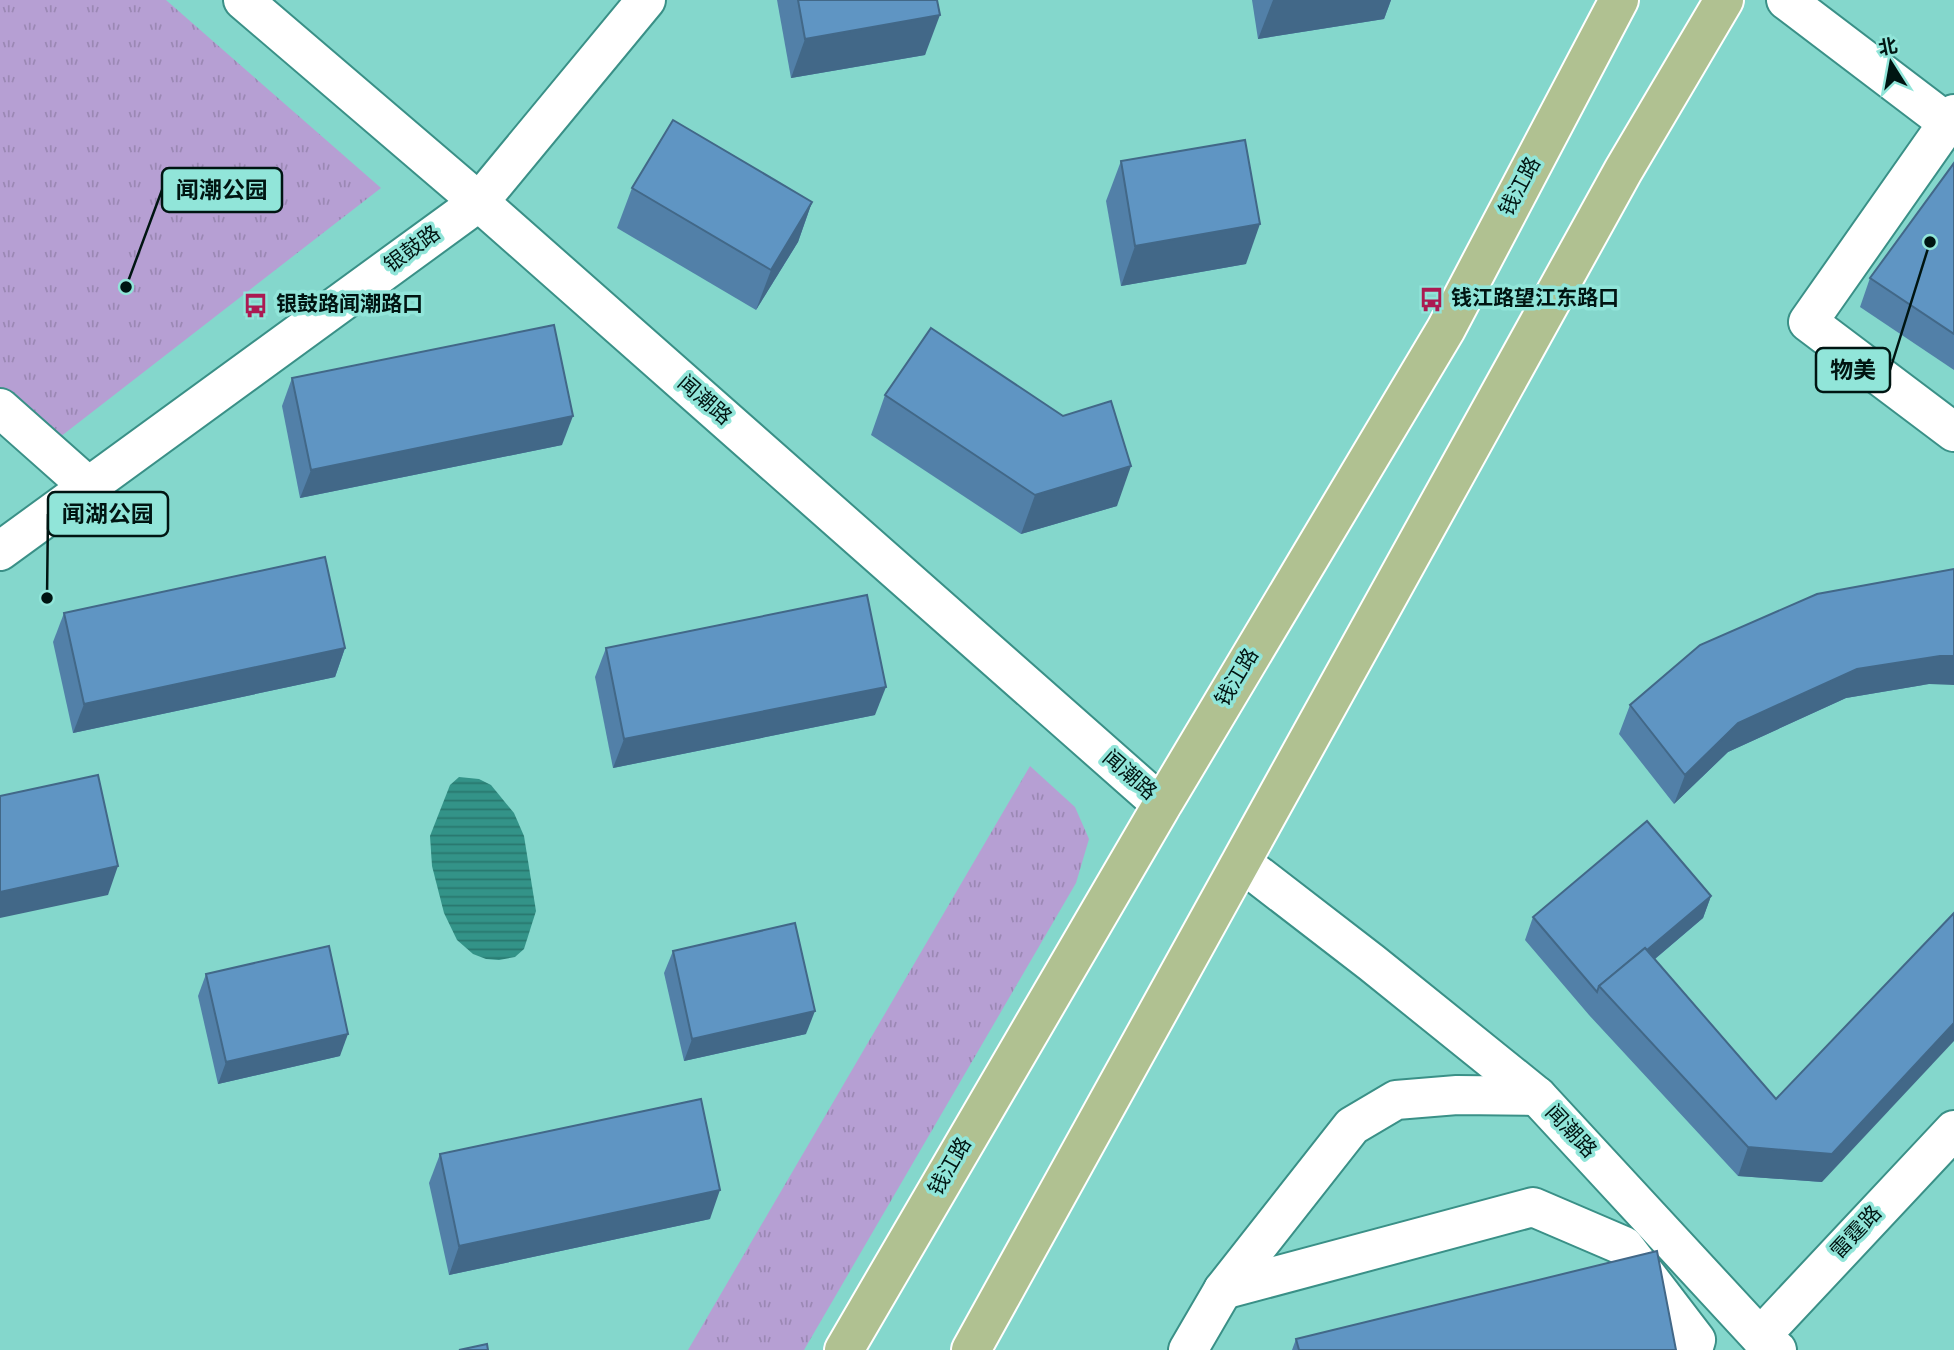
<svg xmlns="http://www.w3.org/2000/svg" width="1954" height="1350" viewBox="0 0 1954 1350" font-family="Overpass,'Noto Sans SC',sans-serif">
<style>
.park{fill:url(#park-tufts)}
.water{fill:url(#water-rules)}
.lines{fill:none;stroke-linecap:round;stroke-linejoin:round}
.minor-casing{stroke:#3a9087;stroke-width:42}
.major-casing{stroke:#fff;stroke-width:42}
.minor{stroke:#fff;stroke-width:38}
.major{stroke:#b0c191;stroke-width:38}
.wall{fill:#5280a8}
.shaded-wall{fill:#426888}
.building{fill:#5f95c3;stroke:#426888;stroke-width:2}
.labels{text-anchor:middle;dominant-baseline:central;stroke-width:7;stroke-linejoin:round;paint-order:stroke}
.street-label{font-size:21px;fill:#001512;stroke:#91e5d9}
.poi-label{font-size:21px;font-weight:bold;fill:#001512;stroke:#91e5d9;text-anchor:start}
.leader{fill:none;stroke:#001512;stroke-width:2.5}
.callout-dot{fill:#001512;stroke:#91e5d9;stroke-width:2.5}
.callout{fill:#91e5d9;stroke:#001512;stroke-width:2.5}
.callout-label{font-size:23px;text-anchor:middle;font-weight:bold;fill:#001512}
</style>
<defs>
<pattern id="park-tufts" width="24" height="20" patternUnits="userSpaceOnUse" patternTransform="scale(1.75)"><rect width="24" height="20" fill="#b69fd3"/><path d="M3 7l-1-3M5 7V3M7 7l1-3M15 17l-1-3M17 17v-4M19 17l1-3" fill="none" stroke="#9b88b4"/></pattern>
<pattern id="water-rules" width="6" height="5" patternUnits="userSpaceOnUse" patternTransform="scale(1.75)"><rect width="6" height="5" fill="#339388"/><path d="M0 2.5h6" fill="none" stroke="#29776e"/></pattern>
</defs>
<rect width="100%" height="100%" fill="#84d7cc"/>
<!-- park -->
<g class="park">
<polygon points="0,0 166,0 381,188 60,437 0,387"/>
<polygon points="1030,766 1075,807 1089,839 1076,883 804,1350 688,1350"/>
</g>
<!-- water -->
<polygon class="water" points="459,777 479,779 491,785 514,813 524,836 536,911 524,949 515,957 499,960 486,959 473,954 457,940 444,913 432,866 430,836 450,785"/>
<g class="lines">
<defs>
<g id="minor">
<polyline points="243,0 479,202 1162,805"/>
<polyline points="1786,0 1948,123"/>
<polyline points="1954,114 1808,322 1954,432"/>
<polyline points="0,408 89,487"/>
<polyline points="0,551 479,202 646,0"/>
<polyline points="1241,862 1372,963 1537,1096 1760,1337 1777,1350"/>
<polyline points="1223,1290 1533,1207 1624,1246 1696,1340 1693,1350"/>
<polyline points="1760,1337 1954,1130"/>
<polyline points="1188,1350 1223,1290 1352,1126 1396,1100 1457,1095 1537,1096"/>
</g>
<g id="major">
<polyline points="844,1350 1162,805 1446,329 1619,0"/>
<polyline points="971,1350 1623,171 1724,0"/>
</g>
</defs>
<!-- minor casing -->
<use href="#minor" class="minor-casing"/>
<!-- major casing -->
<use href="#major" class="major-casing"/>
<!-- minor -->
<use href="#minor" class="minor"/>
<!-- major -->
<use href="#major" class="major"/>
</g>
<!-- wall -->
<g class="wall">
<polygon points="777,0 937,0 925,55 791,78"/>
<polygon points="1252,0 1391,0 1384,19 1258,39"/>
<polygon points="1121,161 1246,264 1121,286 1106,201"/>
<polygon points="1954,163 1954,370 1860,307 1870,278"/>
<polygon points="632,188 812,202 798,242 756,310 617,228"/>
<polygon points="292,378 562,445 300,498 282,406"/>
<polygon points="885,395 1117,506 1021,534 871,435"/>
<polygon points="64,613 345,648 335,677 73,733 53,642"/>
<polygon points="606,648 875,715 613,768 595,677"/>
<polygon points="1929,684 1846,698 1728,752 1674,804 1619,734 1630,705"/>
<polygon points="1711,896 1703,918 1655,959 1822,1182 1738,1176 1589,1015 1525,940 1533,917"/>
<polygon points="673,951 806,1034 684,1061 664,973"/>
<polygon points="206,974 340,1056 218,1084 198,996"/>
<polygon points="440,1154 710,1219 449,1275 429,1183"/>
<polygon points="1296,1339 1676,1350 1292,1350"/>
</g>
<!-- shaded-wall -->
<g class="shaded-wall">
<polygon points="1273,0 1391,0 1384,19 1258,39"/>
<polygon points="940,15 925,55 791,78 805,39"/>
<polygon points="812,202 798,242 756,310 771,270"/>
<polygon points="1260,224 1246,264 1121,286 1135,246"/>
<polygon points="573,416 562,445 300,498 311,470"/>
<polygon points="1131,466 1117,506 1021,534 1035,495"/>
<polygon points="345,648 335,677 73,733 84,704"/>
<polygon points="1940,656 1954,656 1954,685 1929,684 1846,698 1728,752 1674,804 1685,775 1738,723 1857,669"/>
<polygon points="886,687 875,715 613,768 624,739"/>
<polygon points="118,866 108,895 0,918 0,892"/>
<polygon points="1711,896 1703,918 1610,997 1602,988"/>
<polygon points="815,1011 806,1034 684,1061 692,1039"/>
<polygon points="1954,1023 1954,1041 1822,1182 1738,1176 1748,1147"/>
<polygon points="348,1034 340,1056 218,1084 226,1062"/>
<polygon points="720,1190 710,1219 449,1275 459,1246"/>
</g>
<!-- building -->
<g class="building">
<polygon points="798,0 937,0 940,15 805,39"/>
<polygon points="673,120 812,202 771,270 632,188"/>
<polygon points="1245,140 1260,224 1135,246 1121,161"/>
<polygon points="1954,163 1954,334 1870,278"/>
<polygon points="554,325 573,416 311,470 292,378"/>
<polygon points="931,328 1063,416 1111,401 1131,466 1035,495 885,395"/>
<polygon points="325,557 345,648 84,704 64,613"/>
<polygon points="1954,569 1954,656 1940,656 1857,669 1738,723 1685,775 1630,705 1700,645 1817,594"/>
<polygon points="867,595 886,687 624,739 606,648"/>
<polygon points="98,775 118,866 0,892 0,796"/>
<polygon points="1647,821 1711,896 1647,950 1645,948 1599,986 1597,992 1533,917"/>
<polygon points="1954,913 1954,1023 1832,1154 1748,1147 1599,986 1645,948 1776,1099"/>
<polygon points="795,923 815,1011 692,1039 673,951"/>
<polygon points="329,946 348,1034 226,1062 206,974"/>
<polygon points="701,1099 720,1190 459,1246 440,1154"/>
<polygon points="1657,1251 1676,1350 1299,1350 1296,1339"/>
<polygon points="487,1344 488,1350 459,1350"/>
</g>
<!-- icons -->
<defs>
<symbol id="bus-bare" viewBox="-9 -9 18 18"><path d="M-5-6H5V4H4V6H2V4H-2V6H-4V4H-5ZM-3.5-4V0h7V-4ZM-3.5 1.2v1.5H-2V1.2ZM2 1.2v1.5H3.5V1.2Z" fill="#ab1a52" stroke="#91e5d9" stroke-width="2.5" paint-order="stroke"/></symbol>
</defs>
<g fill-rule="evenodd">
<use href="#bus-bare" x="1414" y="282" width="35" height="35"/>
<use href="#bus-bare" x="238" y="288" width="35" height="35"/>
</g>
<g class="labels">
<!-- street labels -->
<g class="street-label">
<text transform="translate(1521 187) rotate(-62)">钱江路</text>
<text transform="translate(413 250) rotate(-36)">银鼓路</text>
<text transform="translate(704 401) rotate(41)">闻潮路</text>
<text transform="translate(1238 678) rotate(-59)">钱江路</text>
<text transform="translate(1129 776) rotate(41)">闻潮路</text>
<text transform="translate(1570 1132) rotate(47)">闻潮路</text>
<text transform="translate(951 1167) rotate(-60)">钱江路</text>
<text transform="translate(1857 1233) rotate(-47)">雷霆路</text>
</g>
<!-- poi labels -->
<g class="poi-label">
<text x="1451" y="299">钱江路望江东路口</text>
<text x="276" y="305">银鼓路闻潮路口</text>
</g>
</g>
<!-- callouts -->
<path class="leader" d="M126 287L162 190M1930 242L1890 370M47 598L48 514"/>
<g class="callout-dot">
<circle cx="126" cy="287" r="7"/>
<circle cx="1930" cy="242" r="7"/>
<circle cx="47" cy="598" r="7"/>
</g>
<g class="callout">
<rect x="162" y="168" width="120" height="44" rx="7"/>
<rect x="1816" y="348" width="74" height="44" rx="7"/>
<rect x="48" y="492" width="120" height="44" rx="7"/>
</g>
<g class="callout-label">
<text x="222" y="198">闻潮公园</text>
<text x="1853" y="378">物美</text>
<text x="108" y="522">闻湖公园</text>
</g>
<!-- north arrow -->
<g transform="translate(1891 63) rotate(349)" stroke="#91e5d9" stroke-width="5" paint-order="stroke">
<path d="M0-5L12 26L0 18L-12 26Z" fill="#001512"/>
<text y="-10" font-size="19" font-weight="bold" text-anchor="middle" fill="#001512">北</text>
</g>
</svg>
